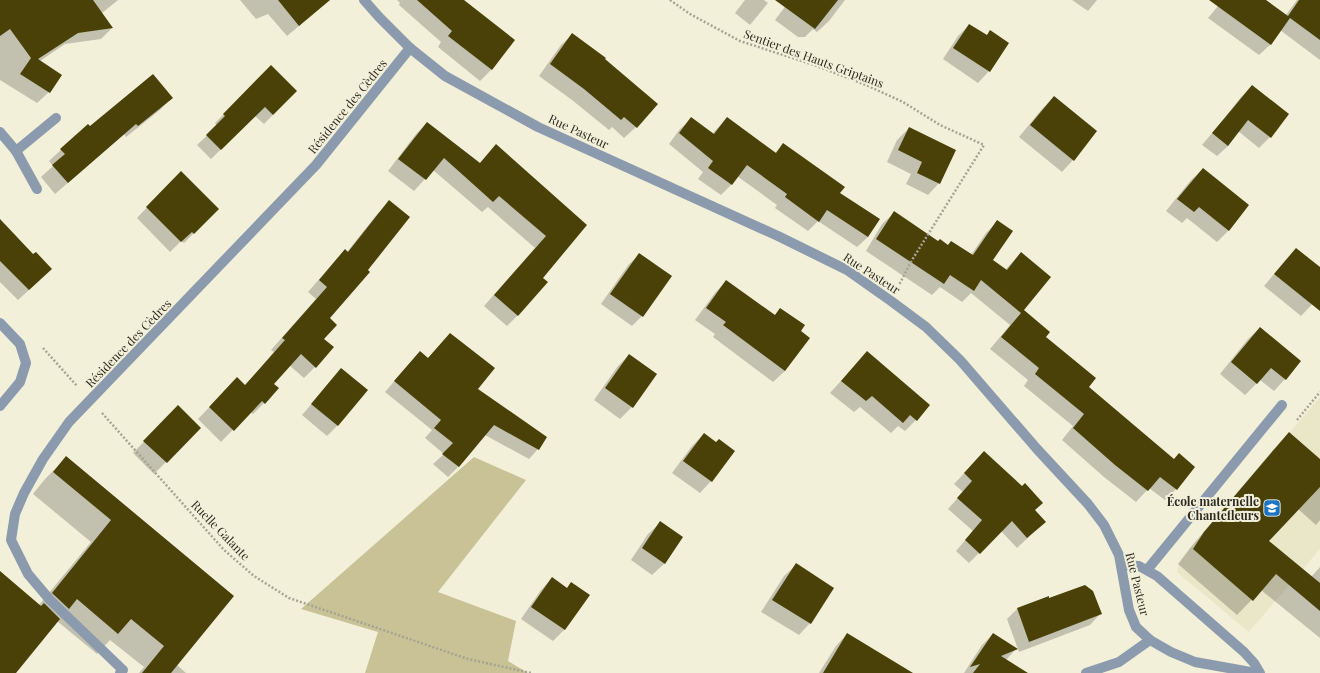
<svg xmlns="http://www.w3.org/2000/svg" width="1320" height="673" viewBox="0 0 1320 673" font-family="'Playfair Display',serif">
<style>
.built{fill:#eae6c8}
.green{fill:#c9c296}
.shadow{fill:#0003}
.building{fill:#4a4109}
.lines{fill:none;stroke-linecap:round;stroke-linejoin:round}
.path{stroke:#a5a392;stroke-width:2.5;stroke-dasharray:2 2;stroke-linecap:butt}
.lane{stroke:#8b9bad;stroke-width:10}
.street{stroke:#8b9bad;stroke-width:10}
.labels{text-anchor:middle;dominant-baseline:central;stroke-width:4;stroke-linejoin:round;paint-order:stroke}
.street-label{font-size:12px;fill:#2b2a21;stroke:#f3f0da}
.poi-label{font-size:12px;font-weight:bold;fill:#2b2a21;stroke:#f3f0da;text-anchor:end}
</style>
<rect width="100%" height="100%" fill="#f3f0da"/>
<!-- built -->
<polygon class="built" points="1320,397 1320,549 1249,632 1177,572 1179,564 1203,533"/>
<!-- green -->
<polygon class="green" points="474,457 526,480 438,592 516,621 508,661 528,673 365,673 378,632 301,609"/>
<!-- shadow -->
<g class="shadow">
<polygon points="0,0 118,0 102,13 112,28 101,39 65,44 40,61 49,92 37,103 0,80"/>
<polygon points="240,0 330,0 287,36 268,14 256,19"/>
<polygon points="397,0 462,0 514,40 491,70 480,81 438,47 441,42 399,5 400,3"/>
<polygon points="745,0 764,0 768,3 750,25 735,13"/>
<polygon points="790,0 845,0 829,21 817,32 813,29 805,37 798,37 775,20"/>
<polygon points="1072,0 1097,0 1088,11"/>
<polygon points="1223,0 1265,0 1286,15 1297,0 1320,0 1320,60 1280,30 1271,44 1259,55 1208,18"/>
<polygon points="969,25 986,36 990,32 989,71 978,83 943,59 958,36"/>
<polygon points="573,34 604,59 636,127 624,138 612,127 609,130 572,100 539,76 561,45"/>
<polygon points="271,67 296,91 264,124 255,116 211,159 197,145 217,126 215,123"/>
<polygon points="1252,86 1270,137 1259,148 1238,131 1228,146 1217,156 1202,145 1223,120 1241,97"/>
<polygon points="1054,97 1073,160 1062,172 1019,137 1042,109"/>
<polygon points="171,98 160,110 126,137 124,134 55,194 41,177 53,166 49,161 88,125 90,127"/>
<polygon points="727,118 775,153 783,145 838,194 868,237 857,247 818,221 808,231 775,208 777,205 737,176 731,185 721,195 698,179 703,172 669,144 680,129 691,119 712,134"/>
<polygon points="427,123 479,164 496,146 586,225 541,278 518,315 507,326 484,306 535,248 488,207 482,212 433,170 414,191 388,171 416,134"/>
<polygon points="909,128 939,183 928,195 906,184 911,174 887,162 897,140"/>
<polygon points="1203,169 1248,205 1228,231 1217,242 1187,218 1182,223 1166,211 1191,180"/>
<polygon points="171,182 218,209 184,243 181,241 170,252 137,218"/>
<polygon points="390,202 329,318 315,367 304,378 289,365 273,384 264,403 253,414 250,412 221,442 198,419 226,390 245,386 274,352 271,350 316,299 308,292 334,262 345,251 347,252 378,213"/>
<polygon points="894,213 938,242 948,245 951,242 971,255 986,233 997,222 992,261 1005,270 1021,253 1022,310 1087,387 1176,489 1165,500 1149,488 1136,502 1104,477 1062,440 1073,426 1024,386 1028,380 990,349 1010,325 971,293 962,302 940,287 932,295 866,251 882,224"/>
<polygon points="0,220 40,280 18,300 0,282"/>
<polygon points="1297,249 1320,269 1320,296 1301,316 1264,286 1285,261"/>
<polygon points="640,254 642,316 632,326 601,304 629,264"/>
<polygon points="726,281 774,316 781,309 799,331 808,338 785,371 773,382 713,337 715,334 695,320 715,293"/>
<polygon points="1260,328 1285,379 1274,391 1260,380 1245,395 1220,374 1248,339"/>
<polygon points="441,344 476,389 538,449 529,459 485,435 458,467 448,477 433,464 444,454 425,438 432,430 385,392 410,363 427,359"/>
<polygon points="867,352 916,420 905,431 898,426 891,433 860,407 854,412 830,393"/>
<polygon points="629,355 632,407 620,419 594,400 618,366"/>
<polygon points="342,369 367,390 337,426 327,436 302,415"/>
<polygon points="178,407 200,428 154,474 133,453"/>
<polygon points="704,434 711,481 700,493 672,473 692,446"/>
<polygon points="1289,434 1320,474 1320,520 1316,525 1298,509 1268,541 1311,577 1320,567 1320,638 1261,590 1237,615 1178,564 1190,548 1274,449"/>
<polygon points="66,458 233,596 177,665 186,673 139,673 144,667 110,640 97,654 57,621 15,673 0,673 0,573 39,605 91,542 33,494 45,479"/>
<polygon points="974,463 1034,511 1034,532 1017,548 1001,531 969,563 956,551 973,531 948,509 963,492 954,484"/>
<polygon points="660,523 682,537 664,564 652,575 631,560 648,534"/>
<polygon points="796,565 810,623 799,635 761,612 784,576"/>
<polygon points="552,578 567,588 565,629 553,641 521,619 541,590"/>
<polygon points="1049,599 1100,614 1090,625 1019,652 1007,619 1017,609"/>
<polygon points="847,634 888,673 819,673 836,646"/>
<polygon points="993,634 1016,649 1006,660 1022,673 964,673 982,645"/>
</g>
<!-- building -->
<g class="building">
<polygon points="0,0 93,0 113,28 78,33 38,59 62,75 50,93 20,74 31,58 10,29 0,36"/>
<polygon points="278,0 330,0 299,26"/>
<polygon points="417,0 464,0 515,40 492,70 448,36 452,31"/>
<polygon points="775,0 838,0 815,29"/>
<polygon points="1209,0 1266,0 1288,16 1299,0 1320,0 1320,40 1290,18 1271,45"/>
<polygon points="969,24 987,35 990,30 1009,43 990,72 953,48"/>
<polygon points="572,33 606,58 605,59 658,104 637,128 624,117 621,120 584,89 550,64"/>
<polygon points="271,65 297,91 273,115 265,107 221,150 206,135 225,116 223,114"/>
<polygon points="153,74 173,98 138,126 136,124 68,183 52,165 65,154 60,149 88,124 90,126"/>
<polygon points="1252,85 1289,114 1271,138 1248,120 1228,146 1212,133 1233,108"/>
<polygon points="1054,96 1097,131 1074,161 1030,125"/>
<polygon points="691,117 714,134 727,117 776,153 783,143 845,187 840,193 880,219 868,237 827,210 819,222 785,197 787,194 747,165 732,185 708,168 713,161 679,133"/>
<polygon points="427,122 480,163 496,144 587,225 543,278 548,282 518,316 494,295 546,236 499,196 493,202 444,158 426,180 398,159"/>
<polygon points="909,127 956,150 940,184 917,173 922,162 898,150"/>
<polygon points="1203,168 1249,205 1229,231 1199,207 1194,212 1177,199"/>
<polygon points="181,171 219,209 194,234 192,232 181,242 146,207"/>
<polygon points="389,200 410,217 368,270 370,272 330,318 337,325 324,339 334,347 316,368 301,354 274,384 279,388 265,404 262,401 234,431 209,407 237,377 245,385 285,340 282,338 327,287 319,280 345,249 348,252"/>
<polygon points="894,211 938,241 940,239 948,245 951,241 973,255 997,220 1013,231 993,260 1007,270 1021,252 1051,277 1024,310 1050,332 1046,337 1096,378 1089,387 1174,459 1179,453 1195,467 1177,490 1160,477 1148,491 1115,465 1073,428 1084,414 1035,374 1039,368 1001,337 1021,313 981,280 974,291 950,275 944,284 876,239"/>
<polygon points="0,219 33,254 36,252 52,269 29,290 0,261"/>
<polygon points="1296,248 1320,267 1320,311 1274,274"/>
<polygon points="639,253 672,276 643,317 610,294"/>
<polygon points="726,280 775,315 780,308 805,325 801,331 810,338 785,371 723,325 726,322 706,308"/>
<polygon points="1260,327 1301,361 1286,380 1271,368 1257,384 1231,362"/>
<polygon points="450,333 495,368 478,389 547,437 539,450 494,425 459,467 442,454 453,443 434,428 441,420 394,381 420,351 428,358"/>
<polygon points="867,351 930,405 917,421 910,415 903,423 872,396 866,401 841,381"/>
<polygon points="629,354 657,374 633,408 605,388"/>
<polygon points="341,368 368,390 338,426 311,404"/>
<polygon points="178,405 201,428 167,463 143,441"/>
<polygon points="1289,432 1320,459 1320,487 1269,541 1320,583 1320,611 1276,574 1253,601 1193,549 1204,532"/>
<polygon points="704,433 716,442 719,439 735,451 712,482 683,461"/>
<polygon points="984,451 1022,486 1025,483 1043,503 1035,510 1046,522 1027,538 1012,521 980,554 965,540 982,520 957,498 972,481 964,473"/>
<polygon points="66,456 234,596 171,673 142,673 164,646 131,619 118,634 77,599 69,609 52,593 111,520 53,472"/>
<polygon points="660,521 683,537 665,564 642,548"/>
<polygon points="796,563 834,588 811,624 772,600"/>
<polygon points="0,571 41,606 44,603 60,619 16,673 0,673"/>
<polygon points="552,577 567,588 571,582 590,595 565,630 531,607"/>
<polygon points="1085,585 1093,591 1102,614 1029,642 1017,608 1049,596 1049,598"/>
<polygon points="847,633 913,673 823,673"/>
<polygon points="993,633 1018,649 1001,656 1028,673 973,673 980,664 970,667"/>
</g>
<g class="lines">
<!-- path -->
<g class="path">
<polyline points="670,0 690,14 740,41 814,65 866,85 903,102 940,125 984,145 912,260 899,285"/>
<polyline points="43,348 77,386"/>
<polyline points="102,413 224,550 254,576 289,598 468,659 531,673"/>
<polyline points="1297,420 1320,392"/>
</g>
<!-- lane -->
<g class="lane">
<polyline points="0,132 16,151 56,118"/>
<polyline points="16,151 37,189"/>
<polyline points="1121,565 1139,566 1157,576 1244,652 1254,663 1260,673"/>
<polyline points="1147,570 1282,405"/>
</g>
<!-- street -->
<g class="street">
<polyline points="364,0 379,17 410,48 445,76 538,127 778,236 847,270 891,301 926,327 960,360 1037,449 1088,504 1104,525 1119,555 1129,610 1136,627 1150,640 1171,652 1195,662 1256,673"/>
<polyline points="0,323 20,344 26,363 20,382 0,406"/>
<polyline points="120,673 123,670 50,600 28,574 11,540 15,514 24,493 43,459 69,422 316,165 410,48"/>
<polyline points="1086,673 1119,662 1150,640"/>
</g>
</g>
<!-- icons -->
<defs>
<symbol id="school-square" viewBox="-11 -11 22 22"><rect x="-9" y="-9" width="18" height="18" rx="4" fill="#1d74c2" stroke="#f3f0da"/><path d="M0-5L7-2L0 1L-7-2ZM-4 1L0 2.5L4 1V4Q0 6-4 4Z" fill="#fff"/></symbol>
</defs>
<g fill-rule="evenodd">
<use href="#school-square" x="1262" y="498" width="20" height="20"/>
</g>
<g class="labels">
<!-- street labels -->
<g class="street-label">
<text transform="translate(814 58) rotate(20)">Sentier des Hauts Griptains</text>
<text transform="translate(347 106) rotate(-51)">Résidence des Cèdres</text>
<text transform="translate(579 131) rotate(25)">Rue Pasteur</text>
<text transform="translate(872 273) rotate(33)">Rue Pasteur</text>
<text transform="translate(128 343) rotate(-46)">Résidence des Cèdres</text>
<text transform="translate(221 530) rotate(46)">Ruelle Galante</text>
<text transform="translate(1138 584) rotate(76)">Rue Pasteur</text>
</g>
<!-- poi labels -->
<g class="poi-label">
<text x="1259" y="501">École maternelle<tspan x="1259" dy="14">Chantefleurs</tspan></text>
</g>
</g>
</svg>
